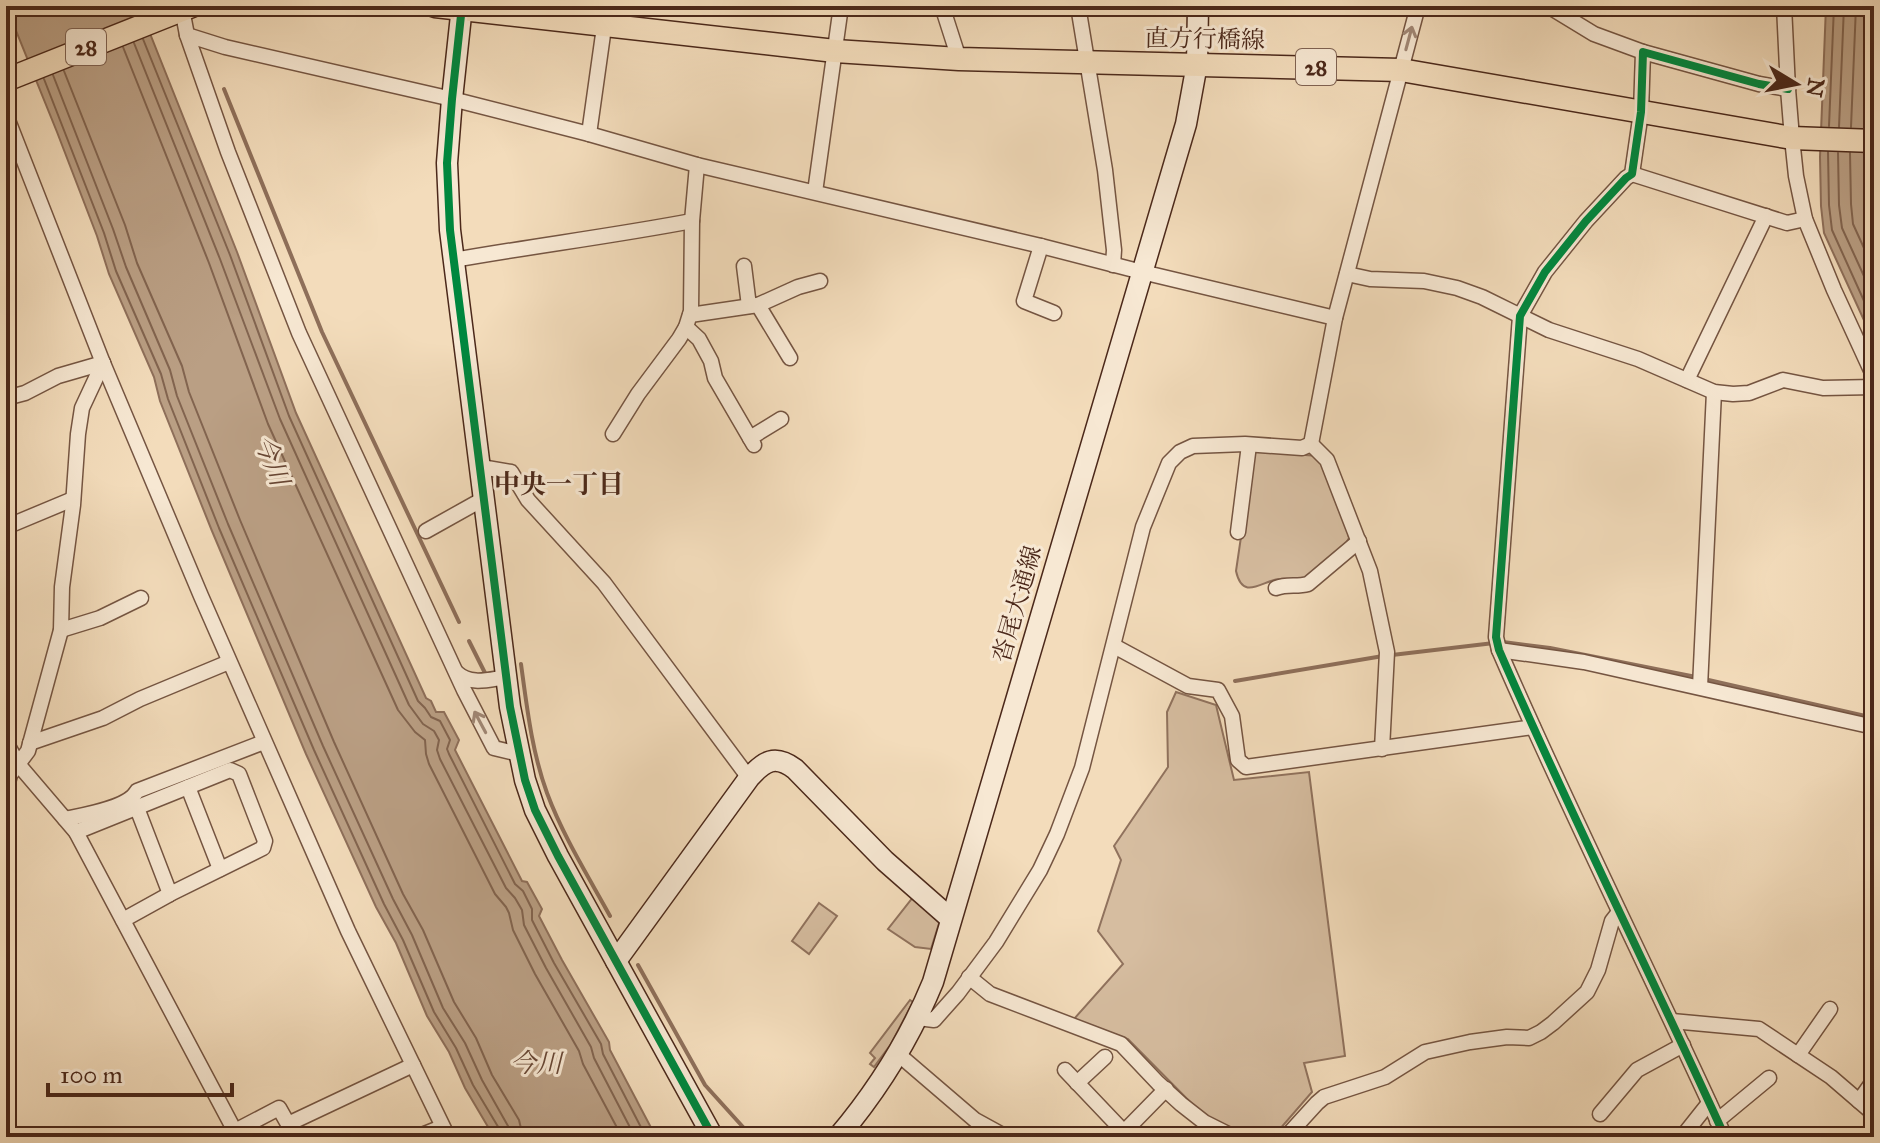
<svg xmlns="http://www.w3.org/2000/svg" width="1880" height="1143" viewBox="0 0 1880 1143" font-family="'IM FELL Great Primer','Noto Serif JP',serif">
<style>
.green{fill:#d6bda0;stroke:#90725d;stroke-width:2}
.water{fill:#ba9f84;stroke:#8e6f5a;stroke-width:2}
.lines{fill:none;stroke-linecap:round;stroke-linejoin:round}
.shore{stroke:#82644f;stroke-width:2}
.stream{stroke:#8e6f5a;stroke-width:4}
.street-casing{stroke:#755542;stroke-width:17}
.secondary-casing{stroke:#4b281a;stroke-width:23}
.primary-casing{stroke:#4b281a;stroke-width:25}
.street{stroke:#f7e8d3;stroke-width:14}
.secondary{stroke:#f7e8d3;stroke-width:20}
.primary{stroke:#f3dcbb;stroke-width:22}
.cycleway-casing{stroke:#f7e8d3;stroke-width:13}
.cycleway{stroke:#00873e;stroke-width:8}
.oneway{stroke:#a18876}
.labels{text-anchor:middle;dominant-baseline:central;stroke-width:6;stroke-linejoin:round;paint-order:stroke}
.shield{fill:#f7e8d3;stroke:#7f6252;stroke-width:2}
.shield-label{font-size:22px;font-weight:bold;fill:#4b281a}
.street-label{font-size:24px;fill:#4b281a;stroke:#f7e8d3}
.water-label{font-size:26px;font-style:italic;fill:#674634;stroke:#f7e8d3}
.neighbourhood-label{font-size:26px;font-weight:bold;fill:#4b281a;stroke:#f7e8d3}
</style>
<rect width="100%" height="100%" fill="#f3dcbb"/>
<filter id="stains"><feTurbulence type="fractalNoise" baseFrequency=".0025" numOctaves="4"/><feColorMatrix values="0 0 0 0 .2 0 0 0 0 .09 0 0 0 0 .02 0 0 0 .5 -.17"/></filter>
<radialGradient id="worn" r=".72"><stop offset=".6" stop-color="#630" stop-opacity="0"/><stop offset="1" stop-color="#630" stop-opacity=".3"/></radialGradient>
<!-- green -->
<g class="green">
<path d="M1256,451L1318,456L1347,528L1349,538L1344,547L1301,581C1294,580 1286,578 1280,579C1264,579 1243,603 1236,571L1252,462Z"/>
<polygon points="1176,692 1216,705 1234,780 1309,772 1345,1056 1304,1063 1312,1092 1273,1137 1251,1137 1207,1119 1128,1039 1074,1019 1123,964 1098,931 1121,860 1114,846 1168,767 1167,712"/>
<polygon points="914,896 941,917 931,949 915,947 888,929"/>
<polygon points="819,903 837,916 809,954 792,941"/>
<polygon points="910,1000 913,1002 891,1044 874,1067 870,1064 875,1058 870,1053"/>
</g>
<!-- water -->
<g class="water">
<polygon points="6,6 139,6 237,252 296,413 426,698 431,701 436,712 444,712 459,740 455,750 522,881 527,882 542,909 539,916 562,960 609,1042 610,1050 656,1137 494,1137 465,1088 449,1052 427,1016 396,943 376,907 306,754 212,531 160,401 154,377 109,274 97,236 57,132"/>
<polygon points="1826,6 1874,6 1874,342 1824,233 1821,206 1820,157"/>
</g>
<g class="lines">
<!-- shore -->
<g class="shore">
<polyline points="143,39 230,255 289,416 418,701 425,708 431,717 440,721 450,740 447,749 449,754 515,884 523,891 532,909 532,920 554,963 601,1044 603,1054 646,1137"/>
<polyline points="134,43 220,259 280,419 409,705 423,724 434,731 439,740 437,750 440,759 506,888 515,898 522,910 524,925 546,968 591,1047 594,1058 635,1137"/>
<polyline points="123,47 209,263 268,424 398,710 415,732 425,740 426,754 429,764 495,894 506,907 509,913 513,930 535,974 579,1051 583,1064 622,1137"/>
<polyline points="64,71 125,225 137,263 182,366 189,392 240,520 334,742 403,894 423,930 454,1002 476,1038 492,1075 519,1120 523,1137"/>
<polyline points="53,75 113,229 126,267 170,370 177,396 228,524 323,746 393,899 412,935 443,1008 465,1043 482,1080 508,1126 511,1137"/>
<polyline points="44,79 104,233 116,271 161,374 168,399 219,528 314,750 384,904 403,940 434,1012 456,1048 473,1085 500,1130 500,1137"/>
<polyline points="1829,126 1834,6"/>
<polyline points="1839,127 1844,6"/>
<polyline points="1851,127 1856,6"/>
<polyline points="1828,152 1829,205 1832,230 1874,323"/>
<polyline points="1838,153 1839,205 1842,228 1874,298"/>
<polyline points="1850,153 1851,204 1853,224 1874,270"/>
</g>
<!-- stream -->
<g class="stream">
<polyline points="224,89 322,332 459,622"/>
<polyline points="469,641 485,673"/>
<polyline points="1503,642 1550,648 1691,676 1874,718"/>
<polyline points="1392,655 1494,643"/>
<path d="M521,664C527,708 532,752 547,793C563,836 588,876 610,916"/>
<polyline points="1235,681 1383,656"/>
<polyline points="638,965 705,1085 752,1137"/>
</g>
<defs>
<g id="street">
<polyline points="942,6 959,59"/>
<polyline points="1078,6 1105,170 1114,250 1113,265"/>
<polyline points="1548,6 1594,34 1643,52"/>
<polyline points="1784,6 1788,89 1792,138 1796,176 1805,219 1834,290 1874,377"/>
<polyline points="182,9 187,35 228,152 299,333 464,690 494,748 519,754"/>
<polyline points="187,35 225,47 452,99 589,134 697,165 1041,246 1142,272 1335,318"/>
<polyline points="6,115 103,363 201,596 348,931 448,1137"/>
<polyline points="589,134 607,6"/>
<polyline points="1632,174 1787,223 1805,219"/>
<polyline points="815,192 841,6"/>
<polyline points="1041,246 1024,301 1054,313"/>
<path d="M454,260C533,246 613,236 692,221"/>
<polyline points="744,266 749,306"/>
<polyline points="1347,274 1370,279 1424,281 1457,288 1482,297 1549,330 1638,359 1714,392 1733,394 1749,393 1783,380 1823,388 1874,387"/>
<polyline points="758,305 798,287 820,281"/>
<polyline points="690,315 758,305 790,358"/>
<polyline points="686,327 699,339 711,361 715,378 754,445"/>
<polyline points="1687,380 1766,216"/>
<polyline points="6,398 25,393 58,376 103,363"/>
<polyline points="613,434 638,394 679,339 686,327 691,311 692,221 697,165"/>
<polyline points="750,438 781,419"/>
<polyline points="1311,444 1335,318 1418,6"/>
<polyline points="1311,444 1327,460 1370,571 1387,652 1382,749"/>
<polyline points="481,467 511,472 528,500 604,583 749,778"/>
<polyline points="6,527 73,499"/>
<polyline points="426,531 485,498"/>
<polyline points="1238,532 1249,445"/>
<path d="M1276,588C1287,584 1297,587 1308,584L1359,541"/>
<polyline points="61,630 100,618 141,598"/>
<polyline points="1114,646 1188,686 1218,690 1232,716 1238,760 1246,767 1533,727"/>
<polyline points="1499,650 1584,662 1874,727"/>
<path d="M457,673C471,686 490,679 507,677"/>
<polyline points="1700,687 1714,392"/>
<polyline points="6,742 18,764 76,832 238,1137"/>
<polyline points="30,743 103,718 140,699 229,662"/>
<polyline points="188,787 220,869"/>
<polyline points="6,790 10,775 28,751 61,630 62,587 73,505 78,434 82,408 103,363"/>
<polyline points="137,808 170,894"/>
<path d="M65,819C84,815 128,808 137,791L264,742"/>
<polyline points="76,832 230,770 239,774 265,841 263,848 170,894 123,920"/>
<polyline points="969,977 990,994 1121,1044 1158,1083 1181,1104 1204,1122 1234,1137"/>
<polyline points="918,1018 934,1020 958,993 996,942 1040,870 1057,834 1082,768 1143,527 1169,463 1180,452 1193,446 1245,444 1302,448 1311,444"/>
<polyline points="1672,1021 1759,1029 1831,1077 1874,1114"/>
<polyline points="898,1054 975,1120 1006,1137"/>
<polyline points="1798,1055 1830,1009"/>
<polyline points="1065,1070 1124,1132"/>
<polyline points="1077,1083 1105,1057"/>
<polyline points="1859,1101 1874,1080"/>
<polyline points="1600,1114 1637,1070 1683,1045"/>
<polyline points="1717,1121 1769,1078"/>
<polyline points="235,1131 279,1108 288,1124 413,1065"/>
<polyline points="417,1137 442,1127"/>
<polyline points="1119,1137 1166,1089"/>
<polyline points="1286,1137 1317,1103 1324,1097 1385,1077 1425,1052 1470,1042 1507,1037 1529,1038 1541,1032 1553,1023 1587,992 1598,970 1612,921 1619,912"/>
<polyline points="1682,1137 1709,1103"/>
<path d="M1725,1137C1651,974 1570,814 1499,650L1496,637L1520,316L1545,272L1586,221L1626,178L1632,174L1641,112L1643,52L1759,84L1788,89"/>
</g>
<g id="secondary">
<polyline points="462,6 452,99 447,163 450,230 510,707 525,780 535,810 558,856 713,1137"/>
<path d="M616,961L749,778C764,761 775,754 795,769L885,861L951,919"/>
<path d="M838,1137C877,1091 910,1038 933,982L1186,124L1197,64L1198,6"/>
</g>
<g id="primary">
<polyline points="435,6 835,51 959,59 1401,70 1792,138 1874,141"/>
<polyline points="6,80 192,6"/>
</g>
</defs>
<!-- street casing -->
<use href="#street" class="street-casing"/>
<!-- secondary casing -->
<use href="#secondary" class="secondary-casing"/>
<!-- primary casing -->
<use href="#primary" class="primary-casing"/>
<!-- street -->
<use href="#street" class="street"/>
<!-- secondary -->
<use href="#secondary" class="secondary"/>
<!-- primary -->
<use href="#primary" class="primary"/>
<defs>
<g id="cycleway">
<polyline points="462,6 452,99 447,163 450,230 510,707 525,780 535,810 558,856 713,1137"/>
<path d="M1725,1137C1651,974 1570,814 1499,650L1496,637L1520,316L1545,272L1586,221L1626,178L1632,174L1641,112L1643,52L1759,84L1788,89"/>
</g>
</defs>
<!-- cycleway casing -->
<use href="#cycleway" class="cycleway-casing"/>
<!-- cycleway -->
<use href="#cycleway" class="cycleway"/>
</g>
<!-- one-way arrows -->
<defs><path id="oneway-shaft" d="M-6 0H5M1.5-3L5.5 0L1.5 3" fill="none" stroke-width="1.6" stroke-linecap="round" stroke-linejoin="round" transform="scale(2)"/></defs>
<g class="oneway">
<use href="#oneway-shaft" transform="translate(1409 38) rotate(-75)"/>
<use href="#oneway-shaft" transform="translate(480 722) rotate(-118)"/>
</g>
<g class="labels">
<!-- shield labels -->
<g class="shield">
<rect x="66" y="29" width="40" height="36" rx="6"/>
<rect x="1296" y="49" width="40" height="36" rx="6"/>
</g>
<g class="shield-label">
<text x="86" y="47">28</text>
<text x="1316" y="67">28</text>
</g>
<!-- street labels -->
<g class="street-label">
<text transform="translate(1205 39) rotate(1)">直方行橋線</text>
<text transform="translate(1017 604) rotate(-74)">沓尾大通線</text>
</g>
<!-- water labels -->
<g class="water-label">
<text transform="translate(272 460) rotate(69)">今川</text>
<text x="536" y="1063">今川</text>
</g>
<!-- neighbourhood labels -->
<g class="neighbourhood-label">
<text x="559" y="484">中央一丁目</text>
</g>
</g>
<!-- margin -->
<rect width="1880" height="1143" fill="none" stroke="#f3dcbb" stroke-width="32"/>
<rect x="8" y="8" width="1864" height="1127" fill="none" stroke="#4b281a" stroke-width="4"/>
<rect x="16" y="16" width="1848" height="1111" fill="none" stroke="#4b281a" stroke-width="2"/>
<!-- north arrow -->
<g transform="translate(1796 84) rotate(100)" stroke="#f7e8d3" stroke-width="6" paint-order="stroke">
<path d="M0-6L14 30L0 20L-14 30Z" fill="#4b281a"/>
<text y="-12" font-size="22" font-weight="bold" text-anchor="middle" fill="#4b281a">N</text>
</g>
<!-- scale -->
<path d="M48 1083v12h184v-12" fill="none" stroke="#4b281a" stroke-width="4"/>
<text x="60" y="1083" font-size="24" fill="#4b281a" stroke="#f7e8d3" stroke-width="6" paint-order="stroke">100 m</text>
<rect width="100%" height="100%" filter="url(#stains)"/>
<rect width="100%" height="100%" fill="url(#worn)"/>
</svg>
